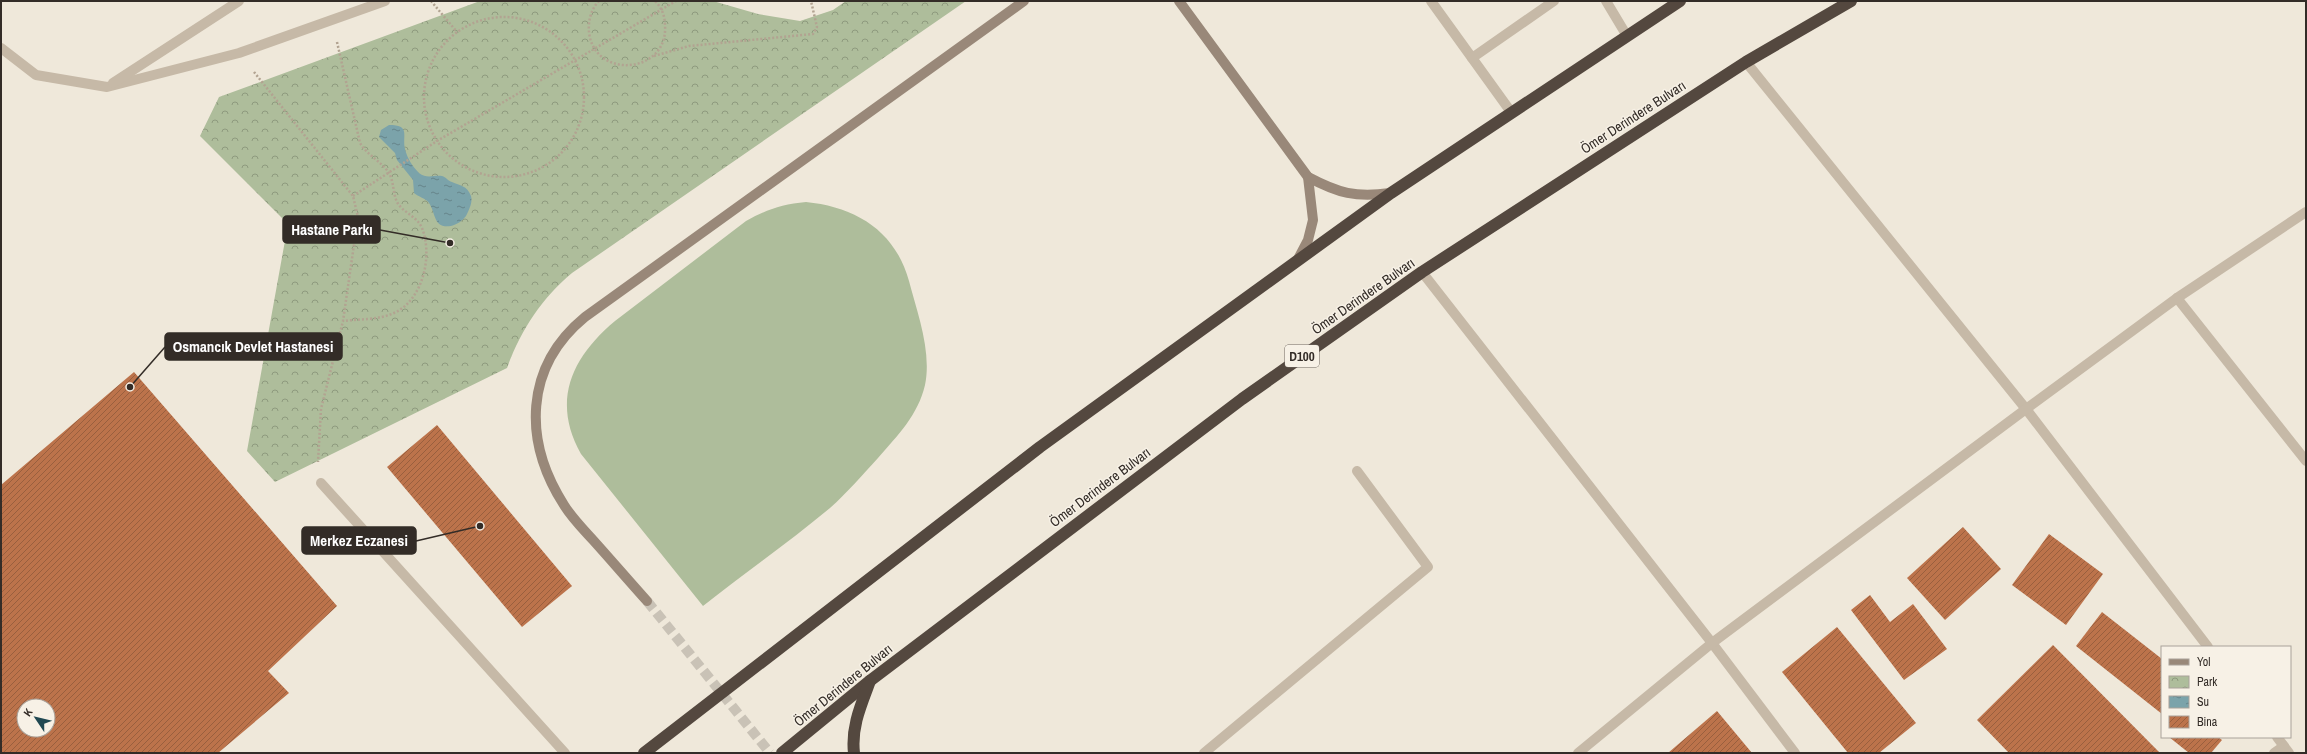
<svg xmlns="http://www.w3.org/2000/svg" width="2307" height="754" viewBox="0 0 2307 754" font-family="'Archivo Narrow',sans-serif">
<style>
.grass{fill:#aebd9b}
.park{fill:url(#park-crowns)}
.water{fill:url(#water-ripples)}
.building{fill:url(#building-hatch);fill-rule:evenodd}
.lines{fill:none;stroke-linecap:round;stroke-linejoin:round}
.secondary-tunnel{stroke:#c9c2b6;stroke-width:10;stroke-dasharray:10 5;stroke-linecap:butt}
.path{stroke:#b2a391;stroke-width:2.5;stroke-dasharray:2 2;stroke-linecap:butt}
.lane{stroke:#c6b9a7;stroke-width:10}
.street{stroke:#c6b9a7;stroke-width:10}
.secondary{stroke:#998879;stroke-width:10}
.highway{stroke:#54483f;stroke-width:12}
.labels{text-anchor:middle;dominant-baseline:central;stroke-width:3;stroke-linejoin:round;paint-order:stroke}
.shield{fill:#f7f1e6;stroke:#6e6760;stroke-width:1}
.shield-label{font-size:13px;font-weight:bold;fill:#332c27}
.street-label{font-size:14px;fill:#332c27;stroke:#f7f1e6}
.leader{fill:none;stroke:#332c27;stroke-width:1.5}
.callout-dot{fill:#332c27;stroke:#f7f1e6;stroke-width:1.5}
.callout{fill:#332c27;stroke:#332c27;stroke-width:1.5}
.callout-label{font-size:15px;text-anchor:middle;font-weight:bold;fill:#fff}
</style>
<defs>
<pattern id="park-crowns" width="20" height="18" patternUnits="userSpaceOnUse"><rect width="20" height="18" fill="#aebd9b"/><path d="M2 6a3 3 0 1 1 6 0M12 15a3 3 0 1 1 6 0" fill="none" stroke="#8e9a7e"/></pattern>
<pattern id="water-ripples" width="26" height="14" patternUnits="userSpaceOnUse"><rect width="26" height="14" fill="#7ba3aa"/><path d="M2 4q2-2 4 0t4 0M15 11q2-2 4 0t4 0" fill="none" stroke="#65858a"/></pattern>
<pattern id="building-hatch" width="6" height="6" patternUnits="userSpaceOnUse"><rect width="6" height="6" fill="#bc734b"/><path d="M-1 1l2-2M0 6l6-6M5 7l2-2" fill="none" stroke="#995f3e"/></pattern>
</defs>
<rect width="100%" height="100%" fill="#efe8da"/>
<!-- grass -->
<path class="grass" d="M806,202C855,207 895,230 909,281C917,312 932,351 925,385C918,415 898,435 878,458C863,474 847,493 830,508C789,542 745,573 703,606L581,454C551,401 572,357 615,321L746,221C766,210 782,204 806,202Z"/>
<!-- park -->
<path class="park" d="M480,1H713L758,14L800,21L833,10L846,1H966L572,273C541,299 521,330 507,368L275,482L247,451L288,224L200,136L219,97Z"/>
<!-- water -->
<path class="water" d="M389,125C411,125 402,135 405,149C407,158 413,167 419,173C427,179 433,175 442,176C446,177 448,181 452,182C460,186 467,185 471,196C473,202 469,210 466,216C462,221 458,224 451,226C433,229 436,213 429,203C426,198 418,197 414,193L413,180L397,160L395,153L379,137L381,130Z"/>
<!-- building -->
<g class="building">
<path d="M134,372L337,606L268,671L289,693L218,753H1V485ZM24,706H48V730H24Z"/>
<polygon points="437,425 572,586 522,627 387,467"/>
<polygon points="1963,527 2001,569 1945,620 1907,578"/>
<polygon points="2049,534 2103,574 2066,625 2012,585"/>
<polygon points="1870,595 1890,622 1913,604 1947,649 1904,680 1851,610"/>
<polygon points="2102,612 2162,659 2162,714 2076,646"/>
<polygon points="1837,627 1916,723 1879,753 1848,753 1782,672"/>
<polygon points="2053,645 2160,753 2009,753 1977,720"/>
<polygon points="1717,711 1752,753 1668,753"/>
<polygon points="2169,737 2218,737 2222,740 2211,753 2189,753"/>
</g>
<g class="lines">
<!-- secondary-tunnel -->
<polyline class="secondary-tunnel" points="647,601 770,753"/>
<!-- path -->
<g class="path">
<polyline points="431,1 457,32"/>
<path d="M599,1C591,9 588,21 589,32C594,80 668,74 665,26C665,16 662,8 655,1"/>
<circle cx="504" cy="97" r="80"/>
<path d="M337,42L360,143C367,155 382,162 389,173C394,182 393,194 397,202C403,213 417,216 422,228C433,256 423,300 394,313C379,320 359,319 343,321"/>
<polyline points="654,56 689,46 813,34 817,27 811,1"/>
<polyline points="254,72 353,196 358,217 343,321 321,409 318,462"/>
<polyline points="353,196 437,141 676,1"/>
</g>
<!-- lane -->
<g class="lane">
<polyline points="321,483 565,753"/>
<polyline points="1204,753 1428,567 1357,471"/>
</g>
<!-- street -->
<g class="street">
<polyline points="1431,1 1511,112"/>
<polyline points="1606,1 1627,36"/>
<polyline points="1,48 36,75 107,87 239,53 385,1"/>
<polyline points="1472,58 1554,1"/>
<polyline points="1746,62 2026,409 2208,647"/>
<polyline points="113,83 239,1"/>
<polyline points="1422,272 1712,643 1795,753"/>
<polyline points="2177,298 2306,461"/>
<polyline points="2277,737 2289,753"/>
<polyline points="1578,753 1712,643 2026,409 2177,298 2306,212"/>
<polyline points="2274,753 2284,746"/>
</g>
<!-- secondary -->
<g class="secondary">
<polyline points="1179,1 1308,177 1313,220 1308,240 1297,261"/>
<path d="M1308,177C1338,193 1356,198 1390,193"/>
<path d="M647,601C629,581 611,560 593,540C583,529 572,518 564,505C523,441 524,367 585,317L1024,1"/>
</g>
<!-- highway -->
<g class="highway">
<polyline points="644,753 1040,447 1391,193 1680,1"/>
<polyline points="782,753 871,680 1242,399 1422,272 1746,62 1851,1"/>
<path d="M854,753C851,727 861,705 870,681"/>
</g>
</g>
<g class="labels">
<!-- shield labels -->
<rect class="shield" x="1285" y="345" width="34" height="22" rx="3"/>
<g class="shield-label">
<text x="1302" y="356">D100</text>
</g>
<!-- street labels -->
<g class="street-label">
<text transform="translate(1633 117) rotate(-33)">Ömer Derindere Bulvarı</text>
<text transform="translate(1363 296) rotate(-35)">Ömer Derindere Bulvarı</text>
<text transform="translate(1100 487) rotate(-37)">Ömer Derindere Bulvarı</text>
<text transform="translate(843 685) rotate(-39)">Ömer Derindere Bulvarı</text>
</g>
</g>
<!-- callouts -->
<path class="leader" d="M450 243L380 230M130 387L165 347M480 526L416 541"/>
<g class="callout-dot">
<circle cx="450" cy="243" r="4"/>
<circle cx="130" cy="387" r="4"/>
<circle cx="480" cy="526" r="4"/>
</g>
<g class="callout">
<rect x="283" y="216" width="97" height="27" rx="4"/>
<rect x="165" y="333" width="177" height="27" rx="4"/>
<rect x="302" y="527" width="114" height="27" rx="4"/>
</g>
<g class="callout-label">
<text x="332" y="235">Hastane Parkı</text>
<text x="253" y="352">Osmancık Devlet Hastanesi</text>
<text x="359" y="546">Merkez Eczanesi</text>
</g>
<!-- border -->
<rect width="2307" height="754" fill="none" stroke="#332c27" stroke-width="4"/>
<!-- legend -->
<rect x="2161" y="646" width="130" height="92" fill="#f7f1e6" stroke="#a9a29a"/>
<rect x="2169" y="659" width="20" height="6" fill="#998879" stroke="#a9a29a"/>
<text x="2197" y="666" font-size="12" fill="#332c27">Yol</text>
<rect x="2169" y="676" width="20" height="12" fill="url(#park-crowns)" stroke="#a9a29a"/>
<text x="2197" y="686" font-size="12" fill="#332c27">Park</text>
<rect x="2169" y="696" width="20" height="12" fill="url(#water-ripples)" stroke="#a9a29a"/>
<text x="2197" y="706" font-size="12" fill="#332c27">Su</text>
<rect x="2169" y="716" width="20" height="12" fill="url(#building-hatch)" stroke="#a9a29a"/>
<text x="2197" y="726" font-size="12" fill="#332c27">Bina</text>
<!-- north arrow -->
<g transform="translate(36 718) rotate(305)"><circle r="19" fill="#f7f1e6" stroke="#a9a29a"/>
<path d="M0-3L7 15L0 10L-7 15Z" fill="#204851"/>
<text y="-6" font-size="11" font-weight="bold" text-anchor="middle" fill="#332c27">K</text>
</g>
</svg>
